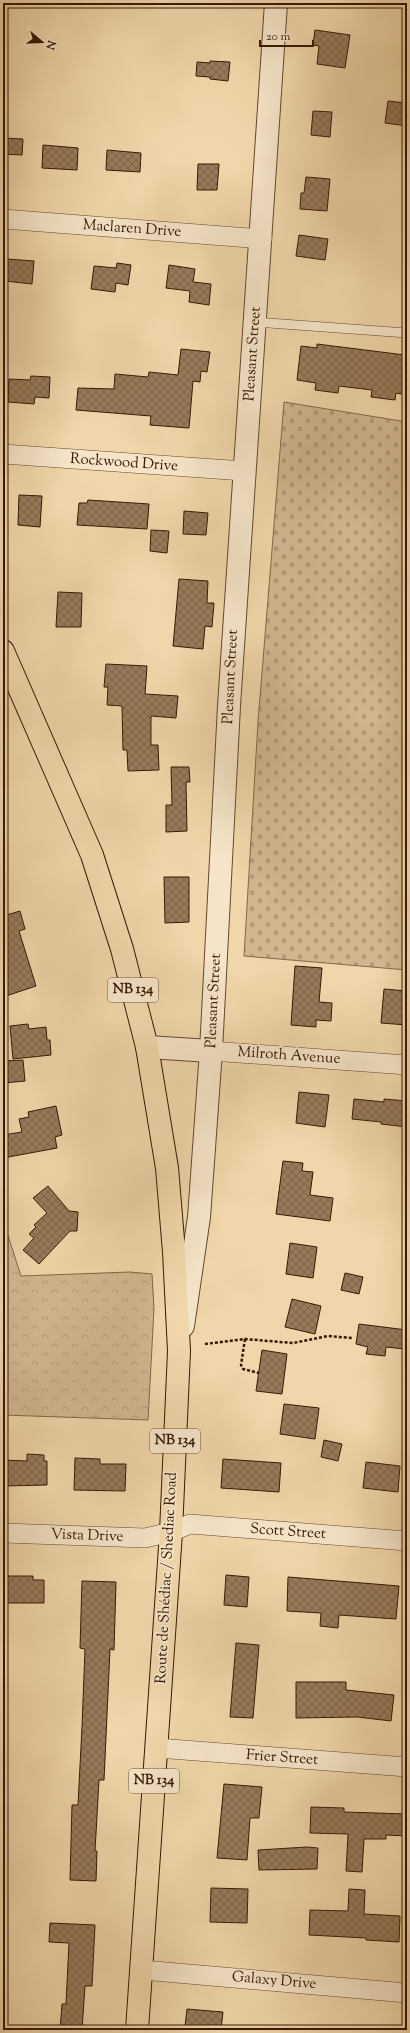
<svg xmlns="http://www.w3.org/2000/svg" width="410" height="2033" viewBox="0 0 410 2033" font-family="'Sorts Mill Goudy',serif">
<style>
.forest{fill:url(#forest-crowns);stroke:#84664a}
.cemetery{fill:url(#cemetery-stones);stroke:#84664a}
.building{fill:url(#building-cross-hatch);stroke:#381706}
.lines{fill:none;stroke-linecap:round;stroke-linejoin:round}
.service-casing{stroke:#66472f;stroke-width:10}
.minor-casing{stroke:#66472f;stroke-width:20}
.tertiary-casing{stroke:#66472f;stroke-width:24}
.primary-casing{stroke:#381706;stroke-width:24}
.path{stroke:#381706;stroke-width:2.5;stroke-dasharray:3 2;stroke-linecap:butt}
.service{stroke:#f5e4c8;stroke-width:9}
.minor{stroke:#f5e4c8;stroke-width:19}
.tertiary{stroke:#f5e4c8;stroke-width:22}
.primary{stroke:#f0d6aa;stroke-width:22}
.labels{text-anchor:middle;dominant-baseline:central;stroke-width:3.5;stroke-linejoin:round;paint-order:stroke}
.shield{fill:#f5e4c8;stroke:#715440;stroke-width:1}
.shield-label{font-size:14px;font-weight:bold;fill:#381706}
.street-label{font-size:15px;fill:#381706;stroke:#f5e4c8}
</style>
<defs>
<pattern id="forest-crowns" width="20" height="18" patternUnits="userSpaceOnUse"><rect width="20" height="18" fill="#d1b68e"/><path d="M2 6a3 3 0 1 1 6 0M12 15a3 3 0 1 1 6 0" fill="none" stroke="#b49c79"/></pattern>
<pattern id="cemetery-stones" width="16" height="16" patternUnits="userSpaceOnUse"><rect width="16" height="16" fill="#d1b68e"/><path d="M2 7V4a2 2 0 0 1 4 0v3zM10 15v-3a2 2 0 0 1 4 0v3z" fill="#b49c79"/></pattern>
<pattern id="building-cross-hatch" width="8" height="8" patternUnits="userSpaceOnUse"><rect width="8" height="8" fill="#987a5b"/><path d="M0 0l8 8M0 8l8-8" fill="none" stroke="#7d6349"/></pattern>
</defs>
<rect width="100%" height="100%" fill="#f0d6aa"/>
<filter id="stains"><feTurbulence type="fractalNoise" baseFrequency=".005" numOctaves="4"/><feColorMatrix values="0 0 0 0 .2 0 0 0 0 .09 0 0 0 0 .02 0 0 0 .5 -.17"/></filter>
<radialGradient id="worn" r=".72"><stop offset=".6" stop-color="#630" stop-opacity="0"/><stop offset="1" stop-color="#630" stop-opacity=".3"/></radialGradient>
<!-- forest -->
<polygon class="forest" points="3,1220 21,1276 130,1272 152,1274 154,1309 148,1420 3,1415"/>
<!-- cemetery -->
<polygon class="cemetery" points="284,402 407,422 407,970 244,956 258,722"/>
<!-- building -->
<g class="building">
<polygon points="315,30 350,35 345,68 317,64 319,46 313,45"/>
<polygon points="210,61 230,62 228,81 210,79 210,77 196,76 197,62 210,63"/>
<polygon points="388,101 407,103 407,126 385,123"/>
<polygon points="313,111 332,112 330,137 311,135"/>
<polygon points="3,138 23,139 22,155 3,154"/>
<polygon points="43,145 78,148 77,170 42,168"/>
<polygon points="107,150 141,153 140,172 106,170"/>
<polygon points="198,164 219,164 217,190 197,190"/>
<polygon points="306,177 330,179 327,211 300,209 301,193 304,193"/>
<polygon points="299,235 328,239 325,260 296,256"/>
<polygon points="7,259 34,261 32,284 5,281"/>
<polygon points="117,263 131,265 128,285 116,283 115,292 91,289 94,266 116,268"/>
<polygon points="169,265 195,269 193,282 211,284 209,305 189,302 190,291 166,288"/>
<polygon points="317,344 405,355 404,359 407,360 407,395 396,393 395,400 371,397 372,390 339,386 338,393 315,390 316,383 297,380 301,346 317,348"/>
<polygon points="181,349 210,352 207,372 201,371 200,382 193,381 189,428 150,425 151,416 76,410 78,388 114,389 115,374 148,377 149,372 178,375"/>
<polygon points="31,376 50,377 49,398 35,397 34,404 8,402 9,379 30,380"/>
<polygon points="19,495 42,496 40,527 18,525"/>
<polygon points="88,500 149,504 147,529 77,525 79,503 87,503"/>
<polygon points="184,511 208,513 206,535 183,534"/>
<polygon points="151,530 169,531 167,553 150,551"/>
<polygon points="179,579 208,581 207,603 214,603 212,627 205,626 203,649 173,646"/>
<polygon points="58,592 82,593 81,627 56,627"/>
<polygon points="106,664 147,666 145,694 178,696 176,718 151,716 151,745 158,745 159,770 128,771 127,750 123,750 122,706 107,705 108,687 104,687"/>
<polygon points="171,767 189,767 190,782 186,782 187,831 166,832 166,805 172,805"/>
<polygon points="164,877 189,877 189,922 165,923"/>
<polygon points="20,911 25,929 19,931 36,986 3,997 3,916"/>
<polygon points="295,966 322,968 319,1002 332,1003 331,1021 316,1020 316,1027 291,1025"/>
<polygon points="384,989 407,991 407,1025 381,1023"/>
<polygon points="28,1024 29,1029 46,1027 47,1040 50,1040 51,1055 13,1059 10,1026"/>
<polygon points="23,1060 25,1081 3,1083 3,1061"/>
<polygon points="299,1092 329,1095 325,1127 296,1123"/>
<polygon points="354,1099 384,1102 384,1099 407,1101 407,1127 381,1124 381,1122 352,1119"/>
<polygon points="56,1106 62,1135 55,1137 57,1148 3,1158 3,1135 22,1132 19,1119 29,1117 28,1112"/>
<polygon points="283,1161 303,1163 302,1171 313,1172 310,1195 333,1198 330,1221 276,1214"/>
<polygon points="48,1186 69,1211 78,1212 77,1231 70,1231 39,1264 23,1250 34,1238 29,1234 36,1227 34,1225 47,1213 33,1198"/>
<polygon points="290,1243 317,1247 313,1278 286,1274"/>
<polygon points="345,1273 363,1277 359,1294 341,1290"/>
<polygon points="292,1299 321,1306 315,1334 285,1327"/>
<polygon points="359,1324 407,1330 405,1349 386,1347 385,1356 366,1354 368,1347 356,1344"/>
<polygon points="262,1350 287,1354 282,1394 256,1391"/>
<polygon points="284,1404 319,1408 315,1439 280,1434"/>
<polygon points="324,1440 342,1444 338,1461 321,1457"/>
<polygon points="27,1454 44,1455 44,1461 47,1461 47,1485 3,1486 3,1460 27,1461"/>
<polygon points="75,1458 100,1459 100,1464 126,1464 125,1491 74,1490"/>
<polygon points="223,1459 281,1463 279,1492 221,1488"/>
<polygon points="366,1462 400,1466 398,1492 363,1488"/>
<polygon points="226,1575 249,1577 247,1607 224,1605"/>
<polygon points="3,1576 33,1576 33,1580 44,1580 44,1603 3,1603"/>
<polygon points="288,1577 399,1586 396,1619 339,1615 338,1628 320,1626 321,1613 287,1611"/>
<polygon points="82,1581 116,1582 114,1650 110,1649 104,1780 99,1780 95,1851 97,1851 96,1881 70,1880 72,1805 78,1805 82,1727 85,1649 80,1648"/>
<polygon points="236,1643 259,1645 253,1718 230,1717"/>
<polygon points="296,1682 346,1682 346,1690 394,1695 391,1721 357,1717 296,1718"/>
<polygon points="224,1784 262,1787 259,1818 250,1818 247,1860 217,1858"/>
<polygon points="311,1807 344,1808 344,1812 407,1814 407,1836 386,1835 386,1839 364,1839 362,1872 346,1871 348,1834 310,1833"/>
<polygon points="307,1847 318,1848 317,1869 259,1870 258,1850"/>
<polygon points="211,1888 248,1889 247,1923 210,1922"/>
<polygon points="349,1889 365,1890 364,1914 400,1916 399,1942 366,1940 366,1938 309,1935 310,1910 348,1911"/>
<polygon points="50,1923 95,1925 92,1986 85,1986 82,2030 60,2030 62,2004 66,2004 69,1943 49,1942"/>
<polygon points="187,2009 223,2012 221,2030 195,2030 195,2027 185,2026"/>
</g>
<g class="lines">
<defs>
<polyline id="service" points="255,322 407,333"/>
<g id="minor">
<polyline points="3,219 262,239"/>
<polyline points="3,454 244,471"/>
<polyline points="211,1051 407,1065"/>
<polyline points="3,1533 145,1538 171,1532 190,1524 407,1541"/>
<polyline points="157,1748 407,1767"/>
<polyline points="142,1970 407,1993"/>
</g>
<g id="tertiary">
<polyline points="147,1047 211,1051"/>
<polyline points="183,1326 199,1217 211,1051 229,706 276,3"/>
</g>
<polyline id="primary" points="3,651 92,855 122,949 147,1047 167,1168 174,1252 179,1351 171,1532 137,2030"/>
</defs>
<!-- service casing -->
<use href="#service" class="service-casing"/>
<!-- minor casing -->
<use href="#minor" class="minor-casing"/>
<!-- tertiary casing -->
<use href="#tertiary" class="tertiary-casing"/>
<!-- primary casing -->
<use href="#primary" class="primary-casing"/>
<!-- path -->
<g class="path">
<polyline points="245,1339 241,1365 243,1369 259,1373"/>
<polyline points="205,1344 245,1339 293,1343 328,1336 352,1338"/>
</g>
<!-- service -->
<use href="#service" class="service"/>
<!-- minor -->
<use href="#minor" class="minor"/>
<!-- tertiary -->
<use href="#tertiary" class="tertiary"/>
<!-- primary -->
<use href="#primary" class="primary"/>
</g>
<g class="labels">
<!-- shield labels -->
<g class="shield">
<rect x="108" y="978" width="50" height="24" rx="3"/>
<rect x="150" y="1429" width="50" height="24" rx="3"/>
<rect x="129" y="1769" width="50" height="24" rx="3"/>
</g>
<g class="shield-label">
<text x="133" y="990">NB 134</text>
<text x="175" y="1441">NB 134</text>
<text x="154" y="1781">NB 134</text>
</g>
<!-- street labels -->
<g class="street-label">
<text transform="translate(132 229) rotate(4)">Maclaren Drive</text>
<text transform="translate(253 354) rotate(-86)">Pleasant Street</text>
<text transform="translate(124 463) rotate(4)">Rockwood Drive</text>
<text transform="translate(231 677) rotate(-87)">Pleasant Street</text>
<text transform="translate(214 1001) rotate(-87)">Pleasant Street</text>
<text transform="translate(289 1056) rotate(4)">Milroth Avenue</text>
<text transform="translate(288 1532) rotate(4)">Scott Street</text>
<text transform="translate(87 1536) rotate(2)">Vista Drive</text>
<text transform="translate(167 1578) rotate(-87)">Route de Shédiac / Shediac Road</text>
<text transform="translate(282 1758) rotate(4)">Frier Street</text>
<text transform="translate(274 1981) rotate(5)">Galaxy Drive</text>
</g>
</g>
<!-- margin -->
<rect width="410" height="2033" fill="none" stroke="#f0d6aa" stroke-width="16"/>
<rect x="4" y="4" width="402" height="2025" fill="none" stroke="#381706" stroke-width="2"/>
<rect x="8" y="8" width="394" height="2017" fill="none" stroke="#381706"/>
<!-- north arrow -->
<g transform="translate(42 42) rotate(109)" stroke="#f5e4c8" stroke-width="3" paint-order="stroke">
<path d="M0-3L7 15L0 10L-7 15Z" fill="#381706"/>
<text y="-6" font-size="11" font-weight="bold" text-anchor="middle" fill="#381706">N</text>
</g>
<!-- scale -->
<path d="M260 40v6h53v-6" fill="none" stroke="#381706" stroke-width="2"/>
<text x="266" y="40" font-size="12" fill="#381706" stroke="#f5e4c8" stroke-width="3" paint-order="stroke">20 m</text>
<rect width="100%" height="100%" filter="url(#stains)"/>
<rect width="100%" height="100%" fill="url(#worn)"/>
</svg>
